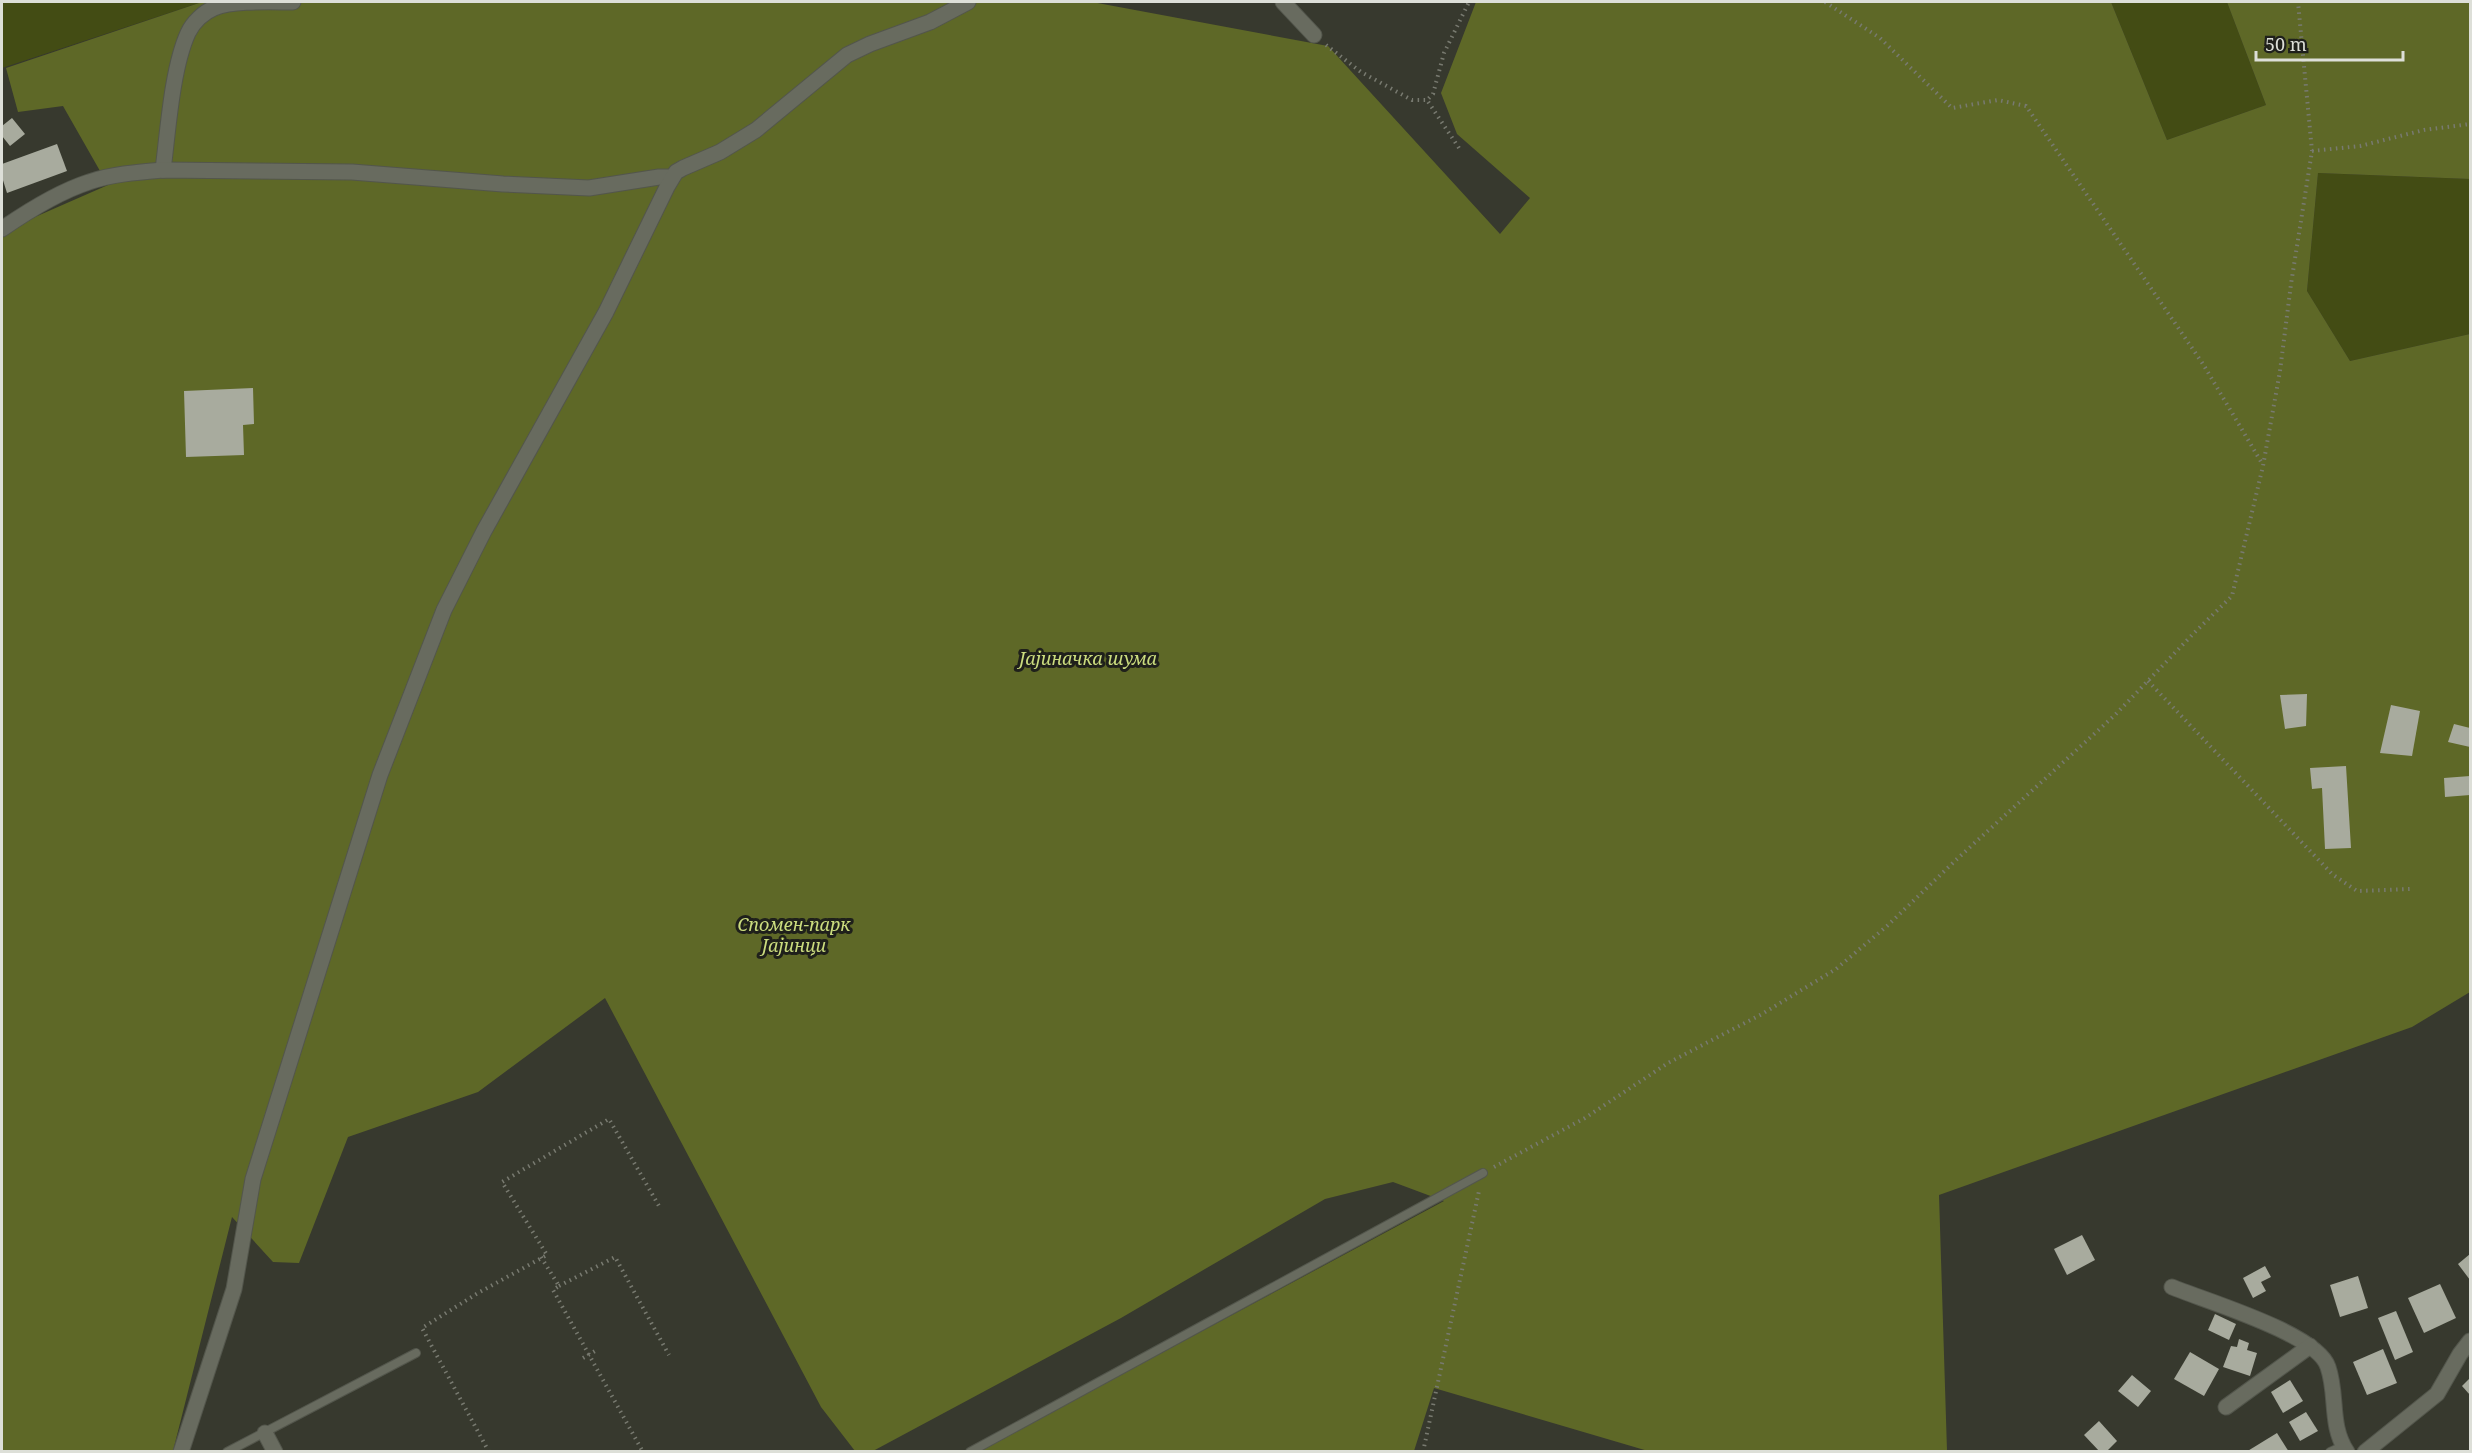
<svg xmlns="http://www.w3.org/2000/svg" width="2472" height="1453" viewBox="0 0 2472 1453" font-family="'Noto Serif',serif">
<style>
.green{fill:#434c14}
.forest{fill:#5e6827}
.building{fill:#a8ab9e}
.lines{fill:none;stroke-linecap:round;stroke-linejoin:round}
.lane-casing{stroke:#53564c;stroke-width:10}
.street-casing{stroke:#53564c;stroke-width:17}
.secondary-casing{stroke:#53564c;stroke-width:17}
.path{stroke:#787a70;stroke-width:4;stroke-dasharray:1.5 4.5;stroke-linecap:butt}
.lane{stroke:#686b5f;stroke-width:8}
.street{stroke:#686b5f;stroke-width:15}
.secondary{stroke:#686b5f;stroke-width:15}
.labels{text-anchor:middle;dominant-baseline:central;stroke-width:6;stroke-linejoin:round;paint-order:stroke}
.park-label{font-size:18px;font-style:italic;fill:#cbdc7e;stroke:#1f201b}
</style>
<rect width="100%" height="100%" fill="#37392e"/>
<!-- green -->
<g class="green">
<polygon points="2,2 202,2 2,68"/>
<polygon points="2111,2 2227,2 2266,105 2167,140"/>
<polygon points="2318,173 2470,179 2470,334 2350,361 2307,291"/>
</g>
<!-- forest -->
<polygon class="forest" points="202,2 1092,2 1328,46 1500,234 1530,198 1457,134 1441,93 1476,2 2111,2 2167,140 2266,105 2227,2 2470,2 2470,179 2318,173 2307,291 2350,361 2470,334 2470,992 2412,1027 1939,1195 1947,1451 1648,1451 1434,1388 1414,1451 979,1451 1444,1201 1393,1182 1325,1199 1121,1318 873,1451 855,1451 821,1407 605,998 478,1092 348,1137 299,1263 273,1262 232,1217 173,1451 2,1452 2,235 35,217 108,185 63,106 18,112 6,68"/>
<!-- building -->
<g class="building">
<polygon points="12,118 25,134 10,146 2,136 2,126"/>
<polygon points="57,144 67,171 7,193 2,177 2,164"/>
<polygon points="253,388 254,424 243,425 244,455 186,457 184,391"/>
<polygon points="2307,694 2306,726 2285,729 2280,695"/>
<polygon points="2391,705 2420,711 2412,756 2380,753"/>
<polygon points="2454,724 2470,728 2470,747 2448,742"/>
<polygon points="2346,766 2351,848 2325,849 2322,788 2312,789 2310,768"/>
<polygon points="2470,776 2470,795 2445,797 2444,778"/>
<polygon points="2082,1235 2095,1260 2067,1275 2054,1249"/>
<polygon points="2470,1254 2470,1280 2458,1264"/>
<polygon points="2265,1266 2271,1277 2261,1282 2266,1291 2253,1298 2243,1278"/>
<polygon points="2358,1276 2368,1308 2340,1317 2330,1285"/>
<polygon points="2440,1284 2456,1318 2424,1333 2408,1298"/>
<polygon points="2396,1311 2413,1352 2395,1360 2378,1318"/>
<polygon points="2215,1314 2236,1324 2229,1340 2208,1330"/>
<polygon points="2239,1339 2249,1343 2247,1350 2257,1353 2250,1376 2223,1367 2231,1346 2237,1347"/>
<polygon points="2383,1349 2397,1383 2367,1395 2353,1362"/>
<polygon points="2190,1352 2219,1369 2204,1396 2174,1379"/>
<polygon points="2132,1375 2151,1391 2138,1407 2118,1391"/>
<polygon points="2470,1378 2470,1395 2462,1386"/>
<polygon points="2290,1380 2303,1401 2283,1413 2271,1392"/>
<polygon points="2306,1412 2318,1431 2300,1441 2289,1422"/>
<polygon points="2099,1421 2117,1441 2106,1452 2100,1452 2084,1435"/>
<polygon points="2277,1433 2289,1452 2246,1452"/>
</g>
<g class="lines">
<defs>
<g id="lane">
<polyline points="227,1452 416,1353"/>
<polyline points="970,1452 1483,1173"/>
<polyline points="2330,1452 2343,1446"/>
</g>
<g id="street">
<polyline points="1283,2 1314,35"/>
<path d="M163,170C168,131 172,68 188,33C193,22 204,12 214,8C234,0 271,2 293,2"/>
<path d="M2,229C28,211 58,192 89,182C112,174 139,172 163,170L352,172L503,184L589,188L659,177H672"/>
<path d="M2172,1287C2206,1301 2318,1334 2328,1367C2338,1396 2329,1425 2347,1452"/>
<polyline points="2226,1407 2310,1346"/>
<polyline points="265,1433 275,1452"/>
<polyline points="2365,1452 2437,1394 2460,1354 2470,1341"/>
</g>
<polyline id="secondary" points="181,1452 234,1289 253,1179 380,775 444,610 484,531 606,312 667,187 676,172 683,168 720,152 756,130 847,55 870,44 930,22 968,2"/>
</defs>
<!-- lane casing -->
<use href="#lane" class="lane-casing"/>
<!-- street casing -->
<use href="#street" class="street-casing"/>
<!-- secondary casing -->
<use href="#secondary" class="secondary-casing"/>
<!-- path -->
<g class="path">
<polyline points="1825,2 1880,38 1952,108 1998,100 2026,106 2203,364 2263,465"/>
<polyline points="1326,45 1361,72 1412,100 1427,100"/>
<polyline points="1459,148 1427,100 1433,94 1444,53 1469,2"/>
<polyline points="2312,151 2360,146 2424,130 2470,124"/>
<polyline points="2148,681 2332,874 2357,891 2411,889"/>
<polyline points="1494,1167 1585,1118 1668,1063 1762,1014 1836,969 1887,926 1957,859 2115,715 2194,633 2232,596 2263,466 2280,371 2291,284 2312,151 2298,2"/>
<polyline points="541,1257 559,1286 553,1290 643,1452"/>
<polyline points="559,1286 615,1257 669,1355"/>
<polyline points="583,1358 595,1351"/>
<polyline points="489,1452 422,1328 478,1293 547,1255 502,1182 609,1119 659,1206"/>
<polyline points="1423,1452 1479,1191"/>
</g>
<!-- lane -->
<use href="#lane" class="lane"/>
<!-- street -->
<use href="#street" class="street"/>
<!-- secondary -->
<use href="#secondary" class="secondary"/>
</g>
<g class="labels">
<!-- park labels -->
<g class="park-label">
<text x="1088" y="658">Јајиначка шума</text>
<text x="794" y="924">Спомен-парк<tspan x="794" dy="21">Јајинци</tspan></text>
</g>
</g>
<!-- border -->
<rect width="2472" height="1453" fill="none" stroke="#dddfd8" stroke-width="6"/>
<!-- scale -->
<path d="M2256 51v9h147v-9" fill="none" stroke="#dddfd8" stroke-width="3"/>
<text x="2265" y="51" font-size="18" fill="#dddfd8" stroke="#1f201b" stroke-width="4.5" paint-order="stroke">50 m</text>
</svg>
